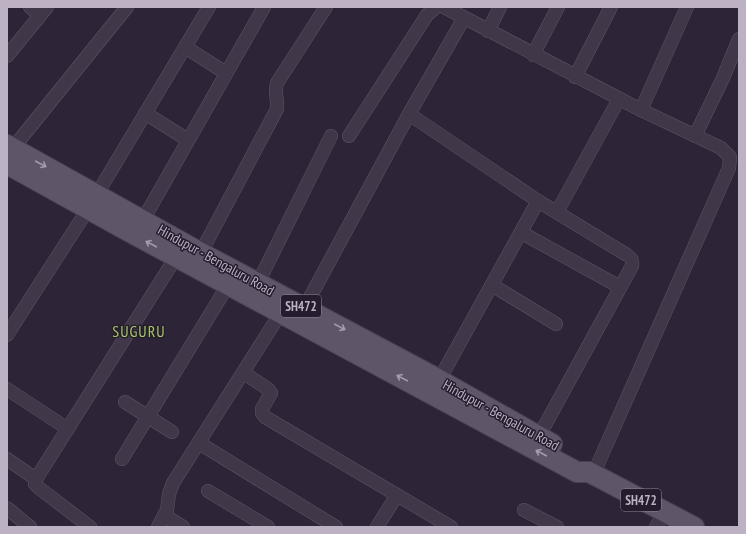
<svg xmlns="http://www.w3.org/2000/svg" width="746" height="534" viewBox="0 0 746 534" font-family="'PT Sans Narrow',sans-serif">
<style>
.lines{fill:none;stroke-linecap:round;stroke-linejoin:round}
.minor-casing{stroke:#5e5566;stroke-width:14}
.primary-casing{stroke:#494051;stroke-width:22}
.minor{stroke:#403748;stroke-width:13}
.primary{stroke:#5f5568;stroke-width:20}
.oneway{stroke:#a59bad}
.labels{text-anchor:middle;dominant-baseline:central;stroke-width:3;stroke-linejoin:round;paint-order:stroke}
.shield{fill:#251c2d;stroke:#8f8597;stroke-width:1}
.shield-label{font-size:13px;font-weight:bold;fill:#bcb2c4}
.street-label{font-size:14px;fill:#bcb2c4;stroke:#251c2d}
.quarter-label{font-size:16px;letter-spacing:1px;fill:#a6c968;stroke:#251c2d}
</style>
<rect width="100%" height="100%" fill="#2e2437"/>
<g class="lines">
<defs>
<g id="minor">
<polyline points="30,7 40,15"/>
<polyline points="444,7 641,110 721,148 730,157 729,168 593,475"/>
<polyline points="488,31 500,7"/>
<polyline points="185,47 226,73"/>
<polyline points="533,55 558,7"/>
<polyline points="7,56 47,7"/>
<polyline points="575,77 611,7"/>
<polyline points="641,110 687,7"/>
<polyline points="145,113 188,140"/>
<path d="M409,114L538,201L627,255C631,258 633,260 632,266L539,436"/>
<polyline points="349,136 427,15 436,7"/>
<polyline points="695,136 723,78 739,39"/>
<polyline points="13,148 127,7"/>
<polyline points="557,212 619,99"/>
<polyline points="143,220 264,7"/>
<polyline points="522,233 620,287"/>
<path d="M197,260L277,109C278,98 274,94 277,83L326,7"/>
<polyline points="492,285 556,324"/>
<polyline points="257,290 258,283 331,136"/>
<polyline points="301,314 409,114 464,18"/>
<polyline points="7,335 88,209 209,7"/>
<polyline points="244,373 268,389 271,393 262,409 262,413 265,417 451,527"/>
<polyline points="434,386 443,373 538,201"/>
<polyline points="7,389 68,429"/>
<polyline points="125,402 172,432"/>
<polyline points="199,443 336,527"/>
<polyline points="7,459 36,479"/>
<polyline points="122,459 228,285"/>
<polyline points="208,491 268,527"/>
<polyline points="7,508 30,527"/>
<polyline points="524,510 557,527"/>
<polyline points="164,515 183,527"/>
<polyline points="90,527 39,488 35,484 36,479 176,257"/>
<polyline points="158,527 167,510 169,494 173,483 285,306"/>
<polyline points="377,527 397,495"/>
<polyline points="656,527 665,512"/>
</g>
<g id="primary">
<polyline points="7,145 201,253 434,377 552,444"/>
<polyline points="7,164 128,231 577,472 589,472 694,527"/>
</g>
</defs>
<!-- minor casing -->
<use href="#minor" class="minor-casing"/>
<!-- primary casing -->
<use href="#primary" class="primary-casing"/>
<!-- minor -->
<use href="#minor" class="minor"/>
<!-- primary -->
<use href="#primary" class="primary"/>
</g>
<!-- one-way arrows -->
<defs><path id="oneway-shaft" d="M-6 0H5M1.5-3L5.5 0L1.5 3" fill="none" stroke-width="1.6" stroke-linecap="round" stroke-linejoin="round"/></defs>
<g class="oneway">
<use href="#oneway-shaft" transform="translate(41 164) rotate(28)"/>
<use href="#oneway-shaft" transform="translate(151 244) rotate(-152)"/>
<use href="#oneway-shaft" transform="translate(340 327) rotate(28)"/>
<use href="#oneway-shaft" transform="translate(402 378) rotate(-152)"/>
<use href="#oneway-shaft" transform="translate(541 453) rotate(-152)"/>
</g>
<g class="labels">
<!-- shield labels -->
<g class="shield">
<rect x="281" y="295" width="40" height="22" rx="3"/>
<rect x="621" y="489" width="40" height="22" rx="3"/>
</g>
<g class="shield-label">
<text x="301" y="306">SH472</text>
<text x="641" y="500">SH472</text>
</g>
<!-- street labels -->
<g class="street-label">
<text transform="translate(216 260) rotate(29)">Hindupur - Bengaluru Road</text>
<text transform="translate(501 415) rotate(29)">Hindupur - Bengaluru Road</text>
</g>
<!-- quarter labels -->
<g class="quarter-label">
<text x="139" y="331">SUGURU</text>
</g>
</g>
<!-- border -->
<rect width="746" height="534" fill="none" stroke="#bcb2c4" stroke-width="16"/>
</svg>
